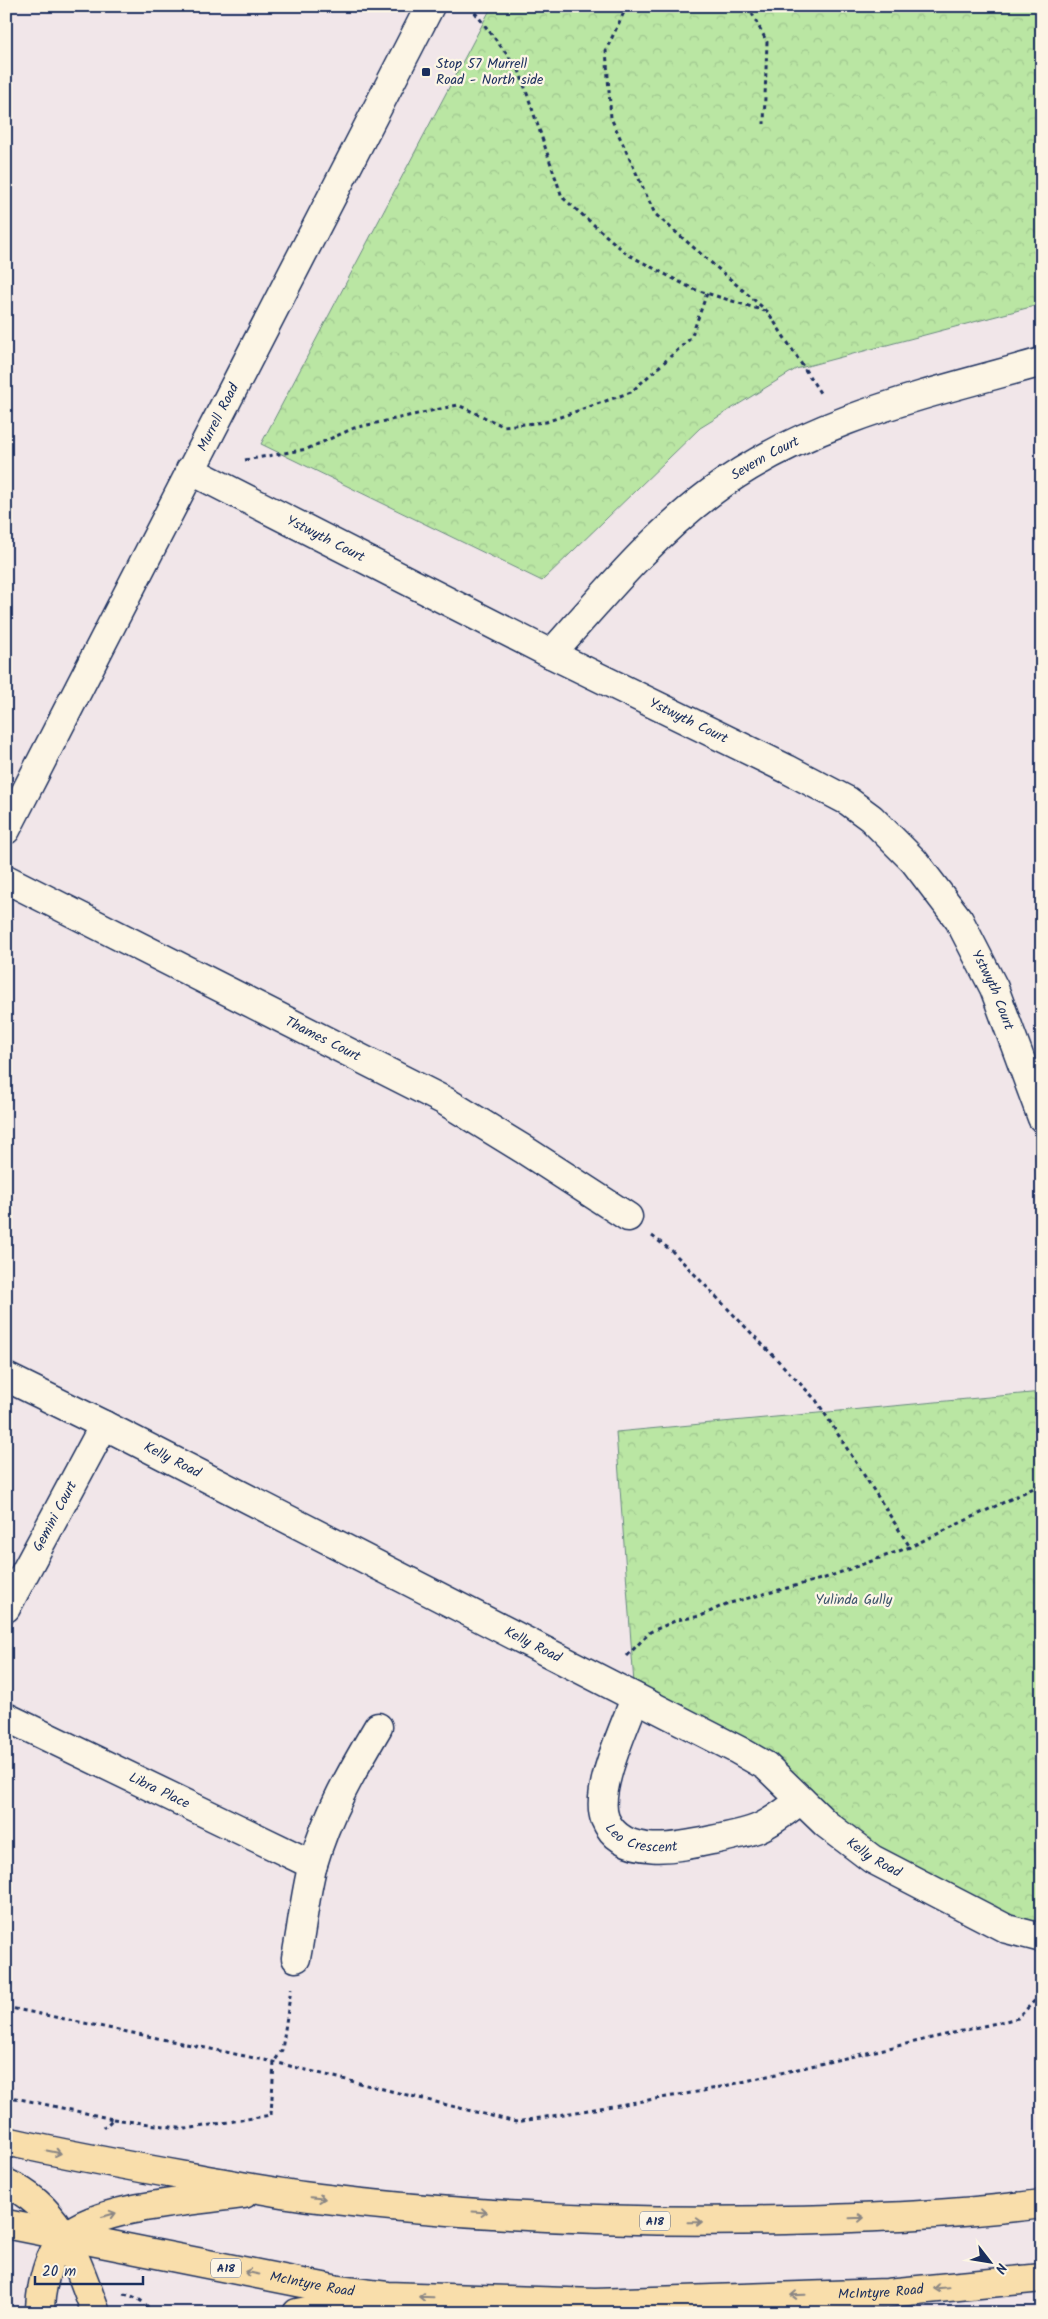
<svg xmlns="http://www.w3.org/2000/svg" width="1048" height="2319" viewBox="0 0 1048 2319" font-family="Kalam,sans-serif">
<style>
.park{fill:url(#park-crowns);stroke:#6a8a80}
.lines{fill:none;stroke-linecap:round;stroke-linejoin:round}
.street-casing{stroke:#1b2f5e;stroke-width:31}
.primary-casing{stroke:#1b2f5e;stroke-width:31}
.path{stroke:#1b2f5e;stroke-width:3;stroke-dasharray:4 4;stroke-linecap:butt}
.street{stroke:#fcf5e5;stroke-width:28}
.primary{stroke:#f9deab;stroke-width:28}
.oneway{stroke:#8a8684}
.poi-dot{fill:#1b2f5e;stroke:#fcf5e5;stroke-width:2}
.labels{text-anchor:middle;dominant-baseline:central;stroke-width:4.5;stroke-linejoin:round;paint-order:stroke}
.shield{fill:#fcf5e5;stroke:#5e6a86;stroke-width:1}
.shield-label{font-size:12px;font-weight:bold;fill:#1b2f5e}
.poi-label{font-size:14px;fill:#1b2f5e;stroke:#fcf5e5;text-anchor:start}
.street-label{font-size:14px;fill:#1b2f5e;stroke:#fcf5e5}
.park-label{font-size:14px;fill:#3b546c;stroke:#fcf5e5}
</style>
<defs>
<pattern id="park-crowns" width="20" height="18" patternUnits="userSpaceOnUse" patternTransform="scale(1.25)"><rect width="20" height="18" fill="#bae6a3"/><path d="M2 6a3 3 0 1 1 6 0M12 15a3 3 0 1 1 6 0" fill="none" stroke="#9fc68f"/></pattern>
</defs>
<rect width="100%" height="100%" fill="#f1e6e9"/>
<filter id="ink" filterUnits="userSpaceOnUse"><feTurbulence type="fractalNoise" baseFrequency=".02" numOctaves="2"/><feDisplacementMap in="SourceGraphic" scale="10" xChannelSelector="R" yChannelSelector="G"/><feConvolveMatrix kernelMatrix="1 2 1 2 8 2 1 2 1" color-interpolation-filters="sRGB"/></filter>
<g filter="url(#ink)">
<!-- park -->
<g class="park">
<polygon points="492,6 1042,6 1042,304 796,369 700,428 542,581 261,444"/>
<polygon points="1042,1392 1042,1932 1007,1929 635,1698 616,1432"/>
</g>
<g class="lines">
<defs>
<g id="street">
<path id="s1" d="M190,470L551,654L787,769L848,801L871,818L914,861L959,920L994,988L1042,1118"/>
<path id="s2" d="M551,654C601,598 650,538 710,493C806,420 928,394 1042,362"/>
<path id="s3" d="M6,830L430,6"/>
<path id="s4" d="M6,879L445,1101L523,1149L628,1217"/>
<path id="s5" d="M6,1377L104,1425L738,1750L766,1766L826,1824L872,1859L1007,1929L1042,1938"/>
<path id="s6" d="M6,1608L104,1425"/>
<path id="s7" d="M635,1698C625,1727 594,1790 605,1819C622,1860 680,1847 712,1840C727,1837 742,1834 756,1829C772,1823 787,1810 801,1800"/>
<path id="s8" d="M6,1717L313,1865"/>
<path d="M296,1958C302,1927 305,1894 313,1864C327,1814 352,1771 378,1727"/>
</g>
<g id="primary">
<path d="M6,2141C68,2155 129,2166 191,2177C231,2184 270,2192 310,2197C468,2217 627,2223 786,2220C871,2218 957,2215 1042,2204"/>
<path d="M6,2183C62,2208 76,2260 96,2313"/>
<path id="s9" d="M6,2224L338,2290L387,2296L595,2303L887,2293L1042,2278"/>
<path d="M40,2313C40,2290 48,2251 67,2235C103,2205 196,2201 244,2194"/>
<polyline points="297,2313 363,2300"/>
</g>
</defs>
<!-- street casing -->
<use href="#street" class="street-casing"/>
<!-- primary casing -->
<use href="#primary" class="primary-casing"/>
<!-- path -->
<g class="path">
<polyline points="470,6 519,70 562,197 627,254 693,289 765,311"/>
<polyline points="627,6 606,50 611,118 655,214 768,312 822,396"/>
<polyline points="748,6 767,42 764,124"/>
<polyline points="245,460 307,449 354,428 458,405 503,426 546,422 631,392 691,338 707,293"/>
<polyline points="652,1236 672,1251 816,1400 910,1547"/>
<polyline points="627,1656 650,1632 677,1620 701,1616 726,1604 825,1578 910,1547 1042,1484"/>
<polyline points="6,2007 274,2062 516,2122 703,2091 1018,2018 1042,1993"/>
<polyline points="6,2096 113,2119 104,2128"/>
<polyline points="113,2119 186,2129 271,2115 274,2062 282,2050 291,1989"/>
<path d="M124,2294C137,2297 145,2302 153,2313"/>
</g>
<!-- street -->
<use href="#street" class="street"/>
<!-- primary -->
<use href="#primary" class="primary"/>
</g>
<!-- one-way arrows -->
<defs><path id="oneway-shaft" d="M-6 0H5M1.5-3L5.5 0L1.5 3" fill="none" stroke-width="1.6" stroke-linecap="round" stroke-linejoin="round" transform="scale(1.25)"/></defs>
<g class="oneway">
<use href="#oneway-shaft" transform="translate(54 2152) rotate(12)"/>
<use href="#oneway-shaft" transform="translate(318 2198) rotate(6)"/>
<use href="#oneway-shaft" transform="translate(480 2212) rotate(4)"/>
<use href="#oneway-shaft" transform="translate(109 2215) rotate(-16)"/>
<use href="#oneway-shaft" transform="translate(857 2218) rotate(-2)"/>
<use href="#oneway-shaft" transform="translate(695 2222) rotate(-1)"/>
<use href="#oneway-shaft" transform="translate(252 2273) rotate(-169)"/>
<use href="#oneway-shaft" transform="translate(941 2288) rotate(175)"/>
<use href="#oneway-shaft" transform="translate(798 2295) rotate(178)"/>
<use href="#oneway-shaft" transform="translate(426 2297) rotate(-178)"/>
</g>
</g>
<!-- markers -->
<rect class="poi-dot" x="421" y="67" width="10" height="10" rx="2.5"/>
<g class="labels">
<!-- shield labels -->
<g class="shield">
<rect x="640" y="2211.5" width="30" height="19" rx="4"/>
<rect x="211" y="2258.5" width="30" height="19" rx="4"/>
</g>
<g class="shield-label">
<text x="655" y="2221">A18</text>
<text x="226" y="2268">A18</text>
</g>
<!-- poi labels -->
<g class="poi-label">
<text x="436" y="64">Stop 57 Murrell<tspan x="436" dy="16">Road - North side</tspan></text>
</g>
<!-- street labels -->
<g class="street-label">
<text stroke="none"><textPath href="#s3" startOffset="464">Murrell Road</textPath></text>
<text stroke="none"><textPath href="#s2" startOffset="292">Severn Court</textPath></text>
<text stroke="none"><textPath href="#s1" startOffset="152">Ystwyth Court</textPath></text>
<text stroke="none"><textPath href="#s1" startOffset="558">Ystwyth Court</textPath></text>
<text stroke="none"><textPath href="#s1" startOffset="978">Ystwyth Court</textPath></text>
<text stroke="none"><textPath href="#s4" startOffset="355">Thames Court</textPath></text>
<text stroke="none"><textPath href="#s5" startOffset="186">Kelly Road</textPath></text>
<text stroke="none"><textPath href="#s6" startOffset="104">Gemini Court</textPath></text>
<text stroke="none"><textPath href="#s5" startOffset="591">Kelly Road</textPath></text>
<text stroke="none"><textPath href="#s8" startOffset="170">Libra Place</textPath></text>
<text stroke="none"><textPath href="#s7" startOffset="172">Leo Crescent</textPath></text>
<text stroke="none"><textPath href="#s5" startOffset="996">Kelly Road</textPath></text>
<text stroke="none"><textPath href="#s9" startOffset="312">McIntyre Road</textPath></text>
<text stroke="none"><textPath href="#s9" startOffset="882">McIntyre Road</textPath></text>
</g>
<!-- park labels -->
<g class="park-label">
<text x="854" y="1600">Yulinda Gully</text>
</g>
</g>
<!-- margin -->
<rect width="1048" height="2319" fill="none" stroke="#fcf5e5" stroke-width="25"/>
<rect x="12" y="12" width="1023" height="2294" fill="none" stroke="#1b2f5e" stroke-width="2" filter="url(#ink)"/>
<!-- north arrow -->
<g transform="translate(990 2262) rotate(121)" stroke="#fcf5e5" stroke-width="4" paint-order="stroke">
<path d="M0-4L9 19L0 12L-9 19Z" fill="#1b2f5e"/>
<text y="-8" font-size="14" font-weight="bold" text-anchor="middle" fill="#1b2f5e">N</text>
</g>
<!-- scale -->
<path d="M35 2276v8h108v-8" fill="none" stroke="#1b2f5e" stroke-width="2.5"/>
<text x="42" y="2276" font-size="15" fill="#1b2f5e" stroke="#fcf5e5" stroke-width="4" paint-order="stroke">20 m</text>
</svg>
